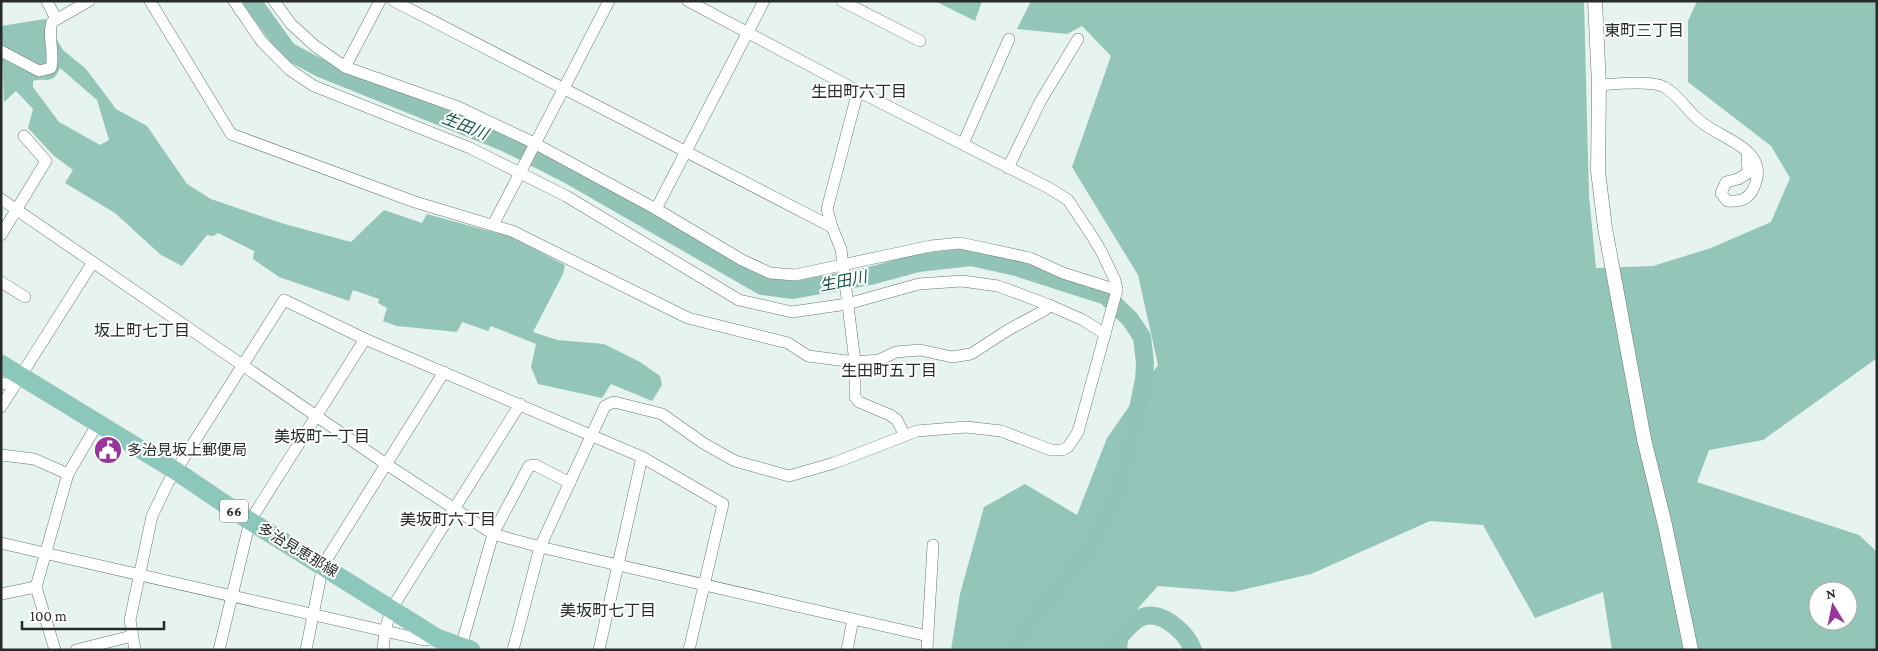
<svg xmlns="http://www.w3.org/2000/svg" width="1878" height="651" viewBox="0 0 1878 651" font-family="'Crimson Pro','Noto Sans JP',serif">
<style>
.forest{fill:#93c6b8;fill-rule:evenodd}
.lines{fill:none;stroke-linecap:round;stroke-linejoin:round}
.river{stroke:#91c4b6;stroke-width:18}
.minor-casing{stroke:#6b7773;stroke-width:12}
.tertiary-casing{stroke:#6b7773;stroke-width:15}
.primary-casing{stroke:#cbcccc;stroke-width:19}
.minor{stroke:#fff;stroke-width:11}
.tertiary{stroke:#fff;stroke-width:14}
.primary{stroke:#8bc8bb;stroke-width:18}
.labels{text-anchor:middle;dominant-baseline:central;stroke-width:4;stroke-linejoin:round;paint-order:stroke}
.shield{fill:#fff;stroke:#686b6a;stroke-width:1}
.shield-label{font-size:14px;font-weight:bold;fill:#272c2a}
.poi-label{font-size:15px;fill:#272c2a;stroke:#fff;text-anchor:start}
.street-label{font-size:15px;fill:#272c2a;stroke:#fff}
.neighbourhood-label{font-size:16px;fill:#272c2a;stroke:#fff}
.water-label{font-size:16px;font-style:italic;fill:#14584a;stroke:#fff}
</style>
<rect width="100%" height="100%" fill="#e6f3ef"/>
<!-- forest -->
<g class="forest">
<polygon points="935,1 982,1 975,21"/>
<path d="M1031,1H1584L1589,196L1596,268L1653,266L1711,248L1771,222L1790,178L1771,146L1688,82V21L1697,1H1877V358L1763,440L1709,450L1697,482L1859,535L1877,552V650H1612L1603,592L1535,618L1483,525L1430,521L1311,574L1233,592L1158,586L1131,616L1127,650H951L960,594L984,507L1025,484L1077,515L1107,438L1158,365L1138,275L1072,167L1111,56L1082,26L1067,34L1017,29ZM1818,591H1848V621H1818Z"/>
<path d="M45,19L63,50L86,69L116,109L147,126L187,184L211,199L281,223L351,242L384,210L422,223L427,214L485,230L506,234L565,265L563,274L533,332L557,340L604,344L640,362L660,376L662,385L652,401L611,384L602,398L538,384L531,367L536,344L491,326L488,331L462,322L457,332L397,326L383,321L387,308L378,303L379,299L353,290L349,301L279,277L253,259L254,251L218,233L213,236L207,235L182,266L161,255L115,213L65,183L73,170L54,156L28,128L33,109L16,91L4,102L1,26ZM60,68L97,100L109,140L100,145L59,122L33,87V81C47,77 52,86 60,68Z"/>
</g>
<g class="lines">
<!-- river -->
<g class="river">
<path d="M252,1L288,51L322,69L506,143L569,175L762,286L793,290L870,276L918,263L971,257L1016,267L1106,296L1130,319L1142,337L1145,363L1144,380C1132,435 1123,495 1093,543C1081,563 1065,579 1050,596C1036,613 1024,631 1013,650"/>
<path d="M1108,650C1128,629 1140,602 1171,623C1181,631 1188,637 1193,650"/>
</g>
<defs>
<g id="minor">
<polyline points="47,1 56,19"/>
<polyline points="150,1 231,134 415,202 512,231 688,318 788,343 808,356 855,362 879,360 896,352 920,350 952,357 971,354 1008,330 1045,310 1049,305"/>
<polyline points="234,1 262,42 290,70 314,86 470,148 566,196 739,300 792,312 847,304 919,284 962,281 998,286 1049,305 1083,320 1105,334"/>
<polyline points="274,1 291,24 315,46 345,67 458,107 534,143 656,209 742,260 770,273 795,275 931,246 960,243 1030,258 1063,273 1117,290"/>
<polyline points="394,1 832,227"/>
<polyline points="842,1 920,41"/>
<path d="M1,51L39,71L51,68C55,52 47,37 52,22L89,1"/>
<polyline points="345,67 380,1"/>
<path d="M1599,85C1614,84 1652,80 1664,87C1678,94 1688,112 1700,121C1722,140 1771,149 1754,187C1749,200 1740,202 1727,201L1721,193L1726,182L1738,179L1748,173L1747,152"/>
<polyline points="858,91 827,209 832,227 841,249 855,362 855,397 859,402 890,415 897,420 904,434"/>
<polyline points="963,144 1009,39"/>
<polyline points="1008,168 1040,102 1078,39"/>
<polyline points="1,199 386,464 493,534 540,547 853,619 847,650"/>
<polyline points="656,209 764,1"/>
<polyline points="493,225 609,1"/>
<polyline points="1,235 46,161 24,136"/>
<polyline points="1,282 25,297"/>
<polyline points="1,383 15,385"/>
<polyline points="1,407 93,262"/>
<polyline points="1,455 34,459 68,474"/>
<polyline points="1,543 424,640 437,638"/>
<polyline points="1,594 36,587"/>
<polyline points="853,619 928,636"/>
<polyline points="461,647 493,534 529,466 535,465 570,483"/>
<polyline points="55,650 36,587 68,474 98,423"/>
<polyline points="76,650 132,636"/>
<polyline points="135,650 130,620 152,516 168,483 284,300 365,339 642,457 723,504 689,650"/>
<polyline points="219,650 250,521 365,339"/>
<polyline points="306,650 323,565 444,372"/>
<polyline points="383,650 385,630 392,608 520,404"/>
<polyline points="513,650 540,547 605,406 614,402 662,414 703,443 735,461 789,476 834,463 917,431 966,427 1001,431 1051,450 1062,450 1068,447 1078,432 1117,290 1115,280 1101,251 1092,236 1068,200 1049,188 858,91 688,1"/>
<polyline points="599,650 642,457"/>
<polyline points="927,650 933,545"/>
</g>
<polyline id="tertiary" points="1595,1 1599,85 1598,171 1605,228 1644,439 1665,525 1691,650"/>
<polyline id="primary" points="1,364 176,471 250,521 437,638 471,650"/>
</defs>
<!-- minor casing -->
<use href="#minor" class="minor-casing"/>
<!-- tertiary casing -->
<use href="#tertiary" class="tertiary-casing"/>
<!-- primary casing -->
<use href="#primary" class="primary-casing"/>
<!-- minor -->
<use href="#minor" class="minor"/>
<!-- tertiary -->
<use href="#tertiary" class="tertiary"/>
<!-- primary -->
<use href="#primary" class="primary"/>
</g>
<!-- icons -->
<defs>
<symbol id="civic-disc" viewBox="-11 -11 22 22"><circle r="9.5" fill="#97359c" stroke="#fff"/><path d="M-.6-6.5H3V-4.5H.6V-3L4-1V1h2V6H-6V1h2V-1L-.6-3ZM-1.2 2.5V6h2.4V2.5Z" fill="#fff"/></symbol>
</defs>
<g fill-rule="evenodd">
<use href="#civic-disc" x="92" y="434" width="32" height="32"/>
</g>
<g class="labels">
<!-- shield labels -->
<rect class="shield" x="220" y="499.5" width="28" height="23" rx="4"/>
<g class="shield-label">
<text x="234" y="511">66</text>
</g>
<!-- poi labels -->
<g class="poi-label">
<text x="127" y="450">多治見坂上郵便局</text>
</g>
<!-- street labels -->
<g class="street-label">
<text transform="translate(298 550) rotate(31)">多治見恵那線</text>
</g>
<!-- neighbourhood labels -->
<g class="neighbourhood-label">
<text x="1644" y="30">東町三丁目</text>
<text x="859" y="91">生田町六丁目</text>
<text x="142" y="330">坂上町七丁目</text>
<text x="889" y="370">生田町五丁目</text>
<text x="322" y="436">美坂町一丁目</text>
<text x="448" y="519">美坂町六丁目</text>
<text x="608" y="610">美坂町七丁目</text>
</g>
<!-- water labels -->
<g class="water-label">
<text transform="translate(465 126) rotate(22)">生田川</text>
<text transform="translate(843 281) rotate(-11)">生田川</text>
</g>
</g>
<!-- border -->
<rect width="1878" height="651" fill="none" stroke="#272c2a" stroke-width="5"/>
<!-- north arrow -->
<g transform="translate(1833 606) rotate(350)"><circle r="24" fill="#ffffff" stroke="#a9abaa"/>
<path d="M0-4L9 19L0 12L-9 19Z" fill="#97359c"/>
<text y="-8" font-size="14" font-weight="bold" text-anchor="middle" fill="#272c2a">N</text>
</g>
<!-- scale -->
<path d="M22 621v8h142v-8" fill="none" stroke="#272c2a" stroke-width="2.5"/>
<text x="30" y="621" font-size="15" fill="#272c2a" stroke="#ffffff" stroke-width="4" paint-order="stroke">100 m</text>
</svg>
